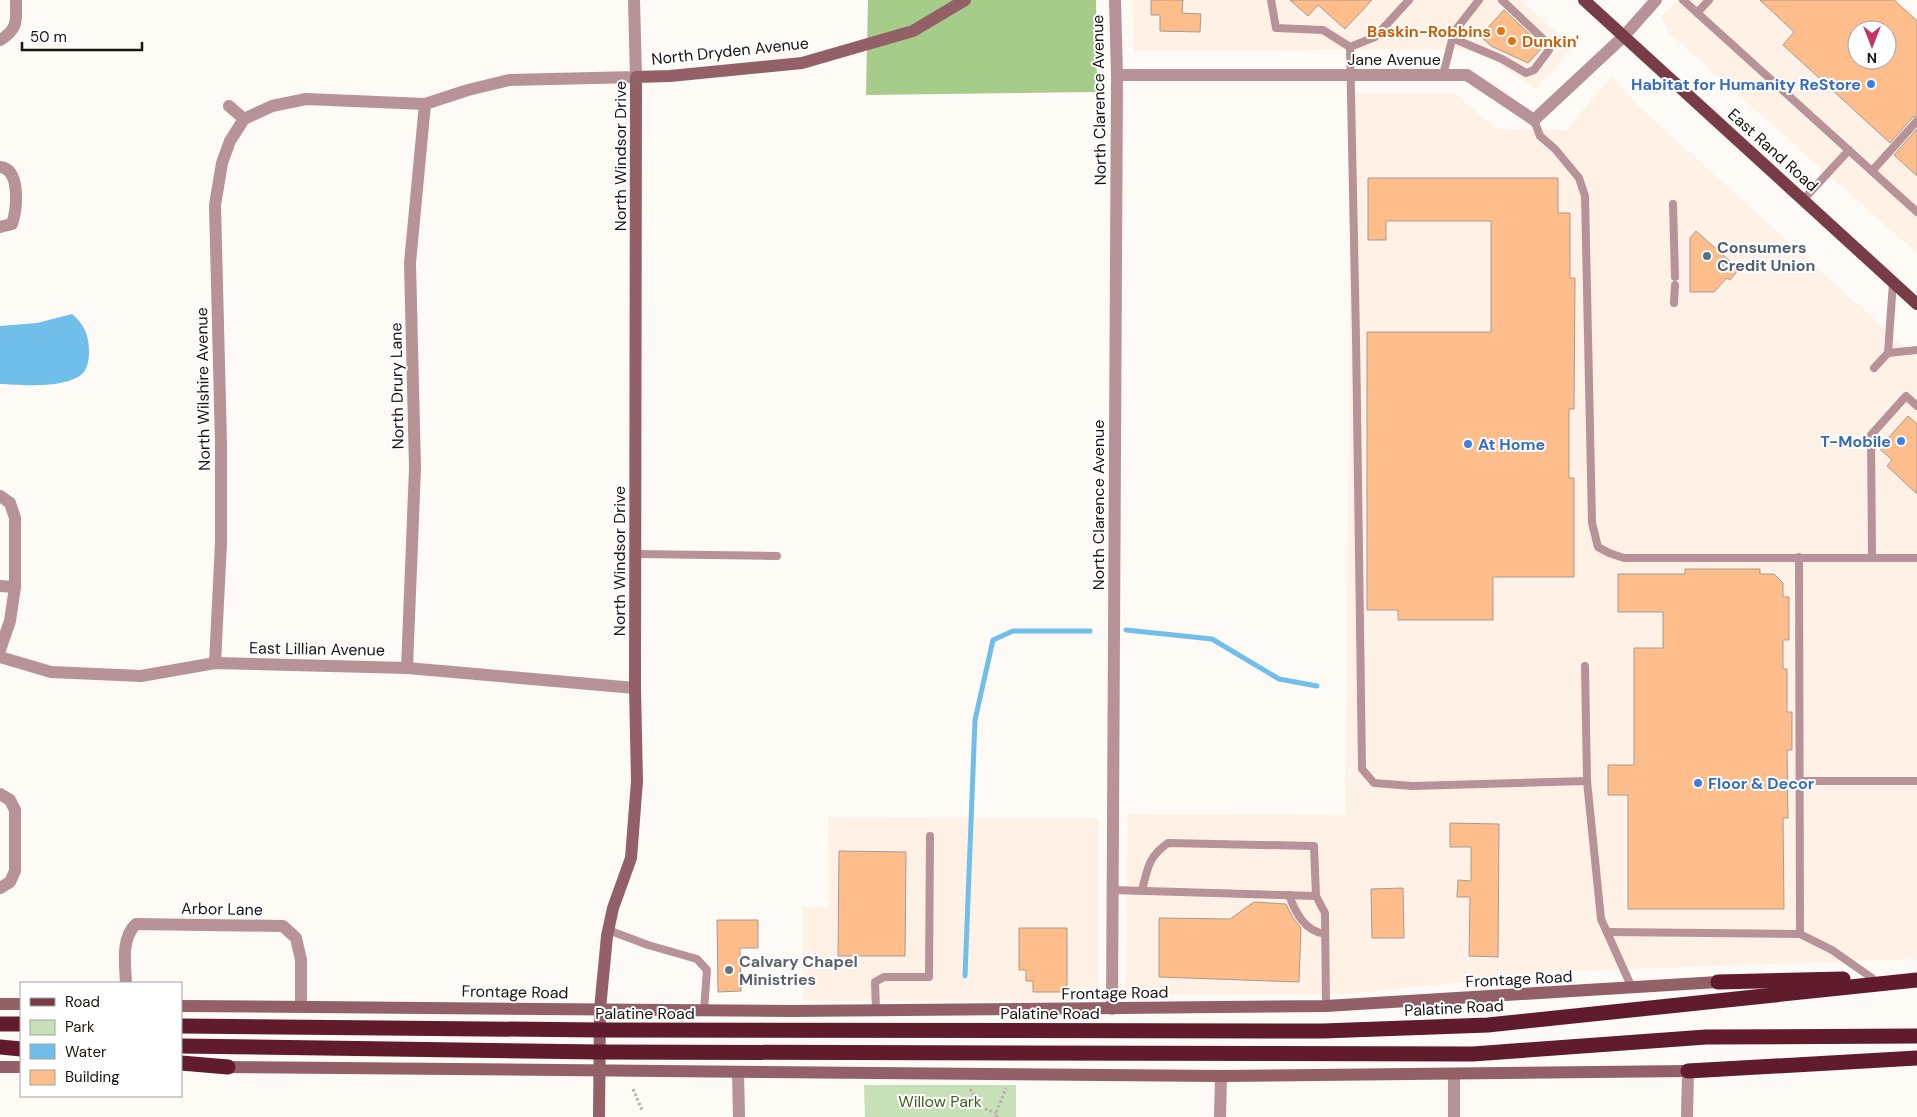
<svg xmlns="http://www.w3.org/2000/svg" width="1917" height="1117" viewBox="0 0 1917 1117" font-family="'DM Sans',sans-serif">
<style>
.built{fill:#fff1e6;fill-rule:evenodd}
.green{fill:#c8e0b7}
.forest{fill:#a6cc89}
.water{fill:#70beea}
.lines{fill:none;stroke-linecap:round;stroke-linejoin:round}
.stream{stroke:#70beea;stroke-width:5}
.building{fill:#ffbd8b;stroke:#a59b94;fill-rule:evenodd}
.path{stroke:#b5b1ae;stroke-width:3;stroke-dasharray:2.5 2.5;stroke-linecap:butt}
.lane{stroke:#b79297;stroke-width:8}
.street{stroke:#b79297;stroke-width:12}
.secondary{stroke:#936068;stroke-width:12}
.primary{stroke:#783c47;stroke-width:12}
.highway{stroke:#601b2c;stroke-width:15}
.food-dot{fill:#e8710a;stroke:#fff;stroke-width:2}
.shop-dot{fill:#3f7fe0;stroke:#fff;stroke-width:2}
.service-dot{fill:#5c6f8a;stroke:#fff;stroke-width:2}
.worship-dot{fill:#6b7280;stroke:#fff;stroke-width:2}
.labels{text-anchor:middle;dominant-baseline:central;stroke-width:4;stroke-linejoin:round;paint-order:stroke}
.food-label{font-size:16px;font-weight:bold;fill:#c56008;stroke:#fff;text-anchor:end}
.street-label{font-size:16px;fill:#181411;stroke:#fff}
.shop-label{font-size:16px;font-weight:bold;fill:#366cbe;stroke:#fff;text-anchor:end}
.service-label{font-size:16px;font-weight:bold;fill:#4e5e75;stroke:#fff;text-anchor:start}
.worship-label{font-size:16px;font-weight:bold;fill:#5b616d;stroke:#fff;text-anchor:start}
.park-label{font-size:16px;fill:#3d5f1b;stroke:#fff}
</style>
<rect width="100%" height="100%" fill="#fefaf6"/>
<!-- built -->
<g class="built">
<polygon points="1133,0 1520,0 1573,47 1536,89 1489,58 1464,49 1134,51"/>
<path d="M1678,0H1897L1917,18V253L1668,32L1662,16ZM1857,30H1887V60H1857Z"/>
<polygon points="1611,77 1639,107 1917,358 1917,959 1570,971 1347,994 1126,995 1128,814 1345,815 1352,93 1453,93 1496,129 1566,130"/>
<polygon points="828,817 1099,818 1099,1001 803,1001 802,907 829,907"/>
</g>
<!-- green -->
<polygon class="green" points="864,1085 1016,1085 1016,1117 865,1117"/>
<!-- forest -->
<polygon class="forest" points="868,0 1096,0 1097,92 866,95"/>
<!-- water -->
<path class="water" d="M72,314C84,324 89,335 89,351C89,358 88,368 83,373C68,389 21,385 0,384V326L37,323Z"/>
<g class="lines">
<!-- stream -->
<g class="stream">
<polyline points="1126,630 1212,639 1279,679 1317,686"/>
<polyline points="965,976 975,720 993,640 1013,631 1090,631"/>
</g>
</g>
<!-- building -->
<g class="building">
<polygon points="1151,0 1183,0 1182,13 1201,14 1200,32 1160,31 1160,15 1151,15"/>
<polygon points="1290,0 1372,0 1345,29 1318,5 1308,16"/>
<path d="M1760,0H1894L1917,21V116L1913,117L1890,143L1783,45L1794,32ZM1857,30H1887V60H1857Z"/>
<polygon points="1504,10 1539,43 1542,48 1528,63 1491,46 1480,36"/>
<polygon points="1917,129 1917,176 1894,155"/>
<polygon points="1368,178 1558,178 1558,213 1570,213 1570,278 1575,278 1574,409 1569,409 1569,478 1574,478 1574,577 1493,577 1493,620 1398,620 1398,610 1367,610 1367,332 1491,332 1491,221 1386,221 1386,240 1368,240"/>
<polygon points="1696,231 1739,269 1730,280 1727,278 1714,292 1690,292 1690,238"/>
<polygon points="1908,416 1917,424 1917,494 1887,466 1892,460 1879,448"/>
<polygon points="1685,569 1760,569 1760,574 1774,574 1783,583 1783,597 1789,597 1789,640 1783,640 1783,669 1787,669 1787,712 1792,712 1792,750 1787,750 1788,818 1783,818 1784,909 1628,909 1628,795 1608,795 1608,765 1634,765 1634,648 1663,648 1663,612 1618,612 1618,574 1685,574"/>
<polygon points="1450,823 1499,824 1498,957 1469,956 1470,897 1457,897 1458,880 1471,881 1471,847 1450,847"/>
<polygon points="839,851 906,852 905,956 838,956"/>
<polygon points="1403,888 1404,938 1372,938 1371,889"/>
<polygon points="1254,902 1286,904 1293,918 1301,928 1299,982 1159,977 1159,918 1230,919"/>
<polygon points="717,920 758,920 758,948 740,948 741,991 718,992"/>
<polygon points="1019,928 1067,928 1067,992 1033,992 1033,981 1026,981 1026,970 1019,970"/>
</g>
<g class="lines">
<!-- path -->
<g class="path">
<polyline points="633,1089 642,1110"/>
<polyline points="970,1089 983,1108 996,1113"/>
<polyline points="997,1117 996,1113 1006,1088"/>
</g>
<!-- lane -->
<g class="lane">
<polyline points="1271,0 1276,28 1323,30 1350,47"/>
<polyline points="1409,0 1375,37 1350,47 1356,337 1362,769 1374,783 1412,786 1587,781"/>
<polyline points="1683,0 1917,212"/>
<polyline points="1697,13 1709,0"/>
<polyline points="1452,38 1502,59 1526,73 1534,70 1549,50 1544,40 1502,0"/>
<polyline points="1443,75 1454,32 1479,0"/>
<polyline points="1534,120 1540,136 1555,149 1579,178 1585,196 1592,523 1598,547 1609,553 1624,558 1917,558"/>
<polyline points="1872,171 1917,121"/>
<polyline points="1803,200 1849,150"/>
<polyline points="1673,204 1675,277"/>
<polyline points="1674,303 1675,285"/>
<polyline points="1888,353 1917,350"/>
<polyline points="1874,368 1888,353 1893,282"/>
<polyline points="636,554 777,556"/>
<polyline points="1799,557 1800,934 1832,950 1872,978"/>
<polyline points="1872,557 1871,435 1906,396 1917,406"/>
<polyline points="1585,666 1587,781 1601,919 1632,988"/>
<polyline points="1799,781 1917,781"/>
<polyline points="1112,890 1316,896"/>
<path d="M1142,890C1148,868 1148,857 1168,843L1314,846L1316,896L1325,913L1326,1006"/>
<path d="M1289,895C1296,914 1305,931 1325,934"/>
<polyline points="608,930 648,945 697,959 707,970 704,1010"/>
<polyline points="1607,932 1800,934"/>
<polyline points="876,1010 875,982 884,977 929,977 930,836"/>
</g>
<!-- street -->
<g class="street">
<path d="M0,40C19,29 16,20 16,0"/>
<polyline points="1117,75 1467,75 1534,120 1624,36 1656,0"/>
<polyline points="229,106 244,119"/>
<polyline points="244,119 272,106 306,99 425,104 468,90 509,80 636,77 634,0"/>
<path d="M0,167C21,169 17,209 12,224L0,227"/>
<polyline points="0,496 10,503 15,518 15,587 10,621 0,650"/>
<polyline points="0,586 15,587"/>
<polyline points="0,657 51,672 141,676 215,663 407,668 635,688"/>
<polyline points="215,663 221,543 221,444 215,205 222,163 230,141 244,119"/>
<polyline points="407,668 415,468 410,263 425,104"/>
<polyline points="0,794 10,800 15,810 15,871 10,882 0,888"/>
<path d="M126,983C125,964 121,938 136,924L283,926L296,938L301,960V1007"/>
<polyline points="1112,1009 1117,75 1115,0"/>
<polyline points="738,1072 739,1117"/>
<polyline points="1220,1117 1221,1076"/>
<polyline points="1454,1117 1454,1074"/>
<polyline points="1687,1117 1688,1071"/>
</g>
<!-- secondary -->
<g class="secondary">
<polyline points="0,1004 21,1004"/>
<polyline points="181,1006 791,1011 1326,1006 1718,982"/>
<polyline points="0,1067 21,1067"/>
<polyline points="219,1067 1221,1076 1688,1071"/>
<polyline points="599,1117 600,1009 607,936 613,908 631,858 637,781 635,688 636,77 670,76 802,63 913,31 965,0"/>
</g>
<!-- primary -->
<polyline class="primary" points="1584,0 1917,304"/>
<!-- highway -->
<g class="highway">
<polyline points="1718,982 1843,979"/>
<polyline points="0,1024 21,1024"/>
<polyline points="181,1026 600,1030 1323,1031 1488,1025 1917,980"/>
<polyline points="181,1046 600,1052 1473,1054 1706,1037 1917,1036"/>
<polyline points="0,1047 21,1049"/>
<polyline points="181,1063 228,1067"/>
<polyline points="1688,1071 1917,1058"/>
</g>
</g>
<!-- markers -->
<g class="food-dot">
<circle cx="1501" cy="31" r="5"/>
<circle cx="1512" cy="41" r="5"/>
</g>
<g class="shop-dot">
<circle cx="1871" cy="84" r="5"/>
<circle cx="1901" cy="441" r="5"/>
<circle cx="1468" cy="444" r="5"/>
<circle cx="1698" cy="783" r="5"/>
</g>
<circle class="service-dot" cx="1707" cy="256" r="5"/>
<circle class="worship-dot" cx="729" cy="970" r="5"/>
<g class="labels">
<!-- food labels -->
<g class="food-label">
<text x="1491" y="31">Baskin-Robbins</text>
<text x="1522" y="41" text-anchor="start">Dunkin'</text>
</g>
<!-- street labels -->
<g class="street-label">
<text transform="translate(730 51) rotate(-6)">North Dryden Avenue</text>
<text x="1394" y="59">Jane Avenue</text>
<text transform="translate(1099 100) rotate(-91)">North Clarence Avenue</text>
<text transform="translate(1773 150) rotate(42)">East Rand Road</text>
<text transform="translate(620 156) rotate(-90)">North Windsor Drive</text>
<text transform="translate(397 386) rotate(-91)">North Drury Lane</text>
<text transform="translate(203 389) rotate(-91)">North Wilshire Avenue</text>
<text transform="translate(1098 505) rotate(-90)">North Clarence Avenue</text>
<text transform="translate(619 561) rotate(-90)">North Windsor Drive</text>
<text transform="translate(317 649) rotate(1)">East Lillian Avenue</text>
<text transform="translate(222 909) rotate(1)">Arbor Lane</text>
<text transform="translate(1519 979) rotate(-3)">Frontage Road</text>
<text transform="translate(515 992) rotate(1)">Frontage Road</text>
<text transform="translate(1115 993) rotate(-1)">Frontage Road</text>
<text transform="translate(1454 1008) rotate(-3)">Palatine Road</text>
<text x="645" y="1013">Palatine Road</text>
<text x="1050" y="1013">Palatine Road</text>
</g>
<!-- shop labels -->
<g class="shop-label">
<text x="1861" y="84">Habitat for Humanity ReStore</text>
<text x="1891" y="441">T-Mobile</text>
<text x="1478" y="444" text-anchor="start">At Home</text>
<text x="1708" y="783" text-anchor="start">Floor &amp; Decor</text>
</g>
<!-- service labels -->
<g class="service-label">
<text x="1717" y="247">Consumers<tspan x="1717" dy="18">Credit Union</tspan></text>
</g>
<!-- worship labels -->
<g class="worship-label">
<text x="739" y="961">Calvary Chapel<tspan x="739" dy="18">Ministries</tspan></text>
</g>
<!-- park labels -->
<g class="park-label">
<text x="940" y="1101">Willow Park</text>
</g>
</g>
<!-- legend -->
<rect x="20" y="982" width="162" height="115" fill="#ffffff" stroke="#a3a1a0"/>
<rect x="30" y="998" width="25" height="8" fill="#783c47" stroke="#a3a1a0"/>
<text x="65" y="1007" font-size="15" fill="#181411">Road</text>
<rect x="30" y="1020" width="25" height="15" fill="#c8e0b7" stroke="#a3a1a0"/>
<text x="65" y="1032" font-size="15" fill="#181411">Park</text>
<rect x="30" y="1044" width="25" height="15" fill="#70beea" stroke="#a3a1a0"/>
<text x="65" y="1057" font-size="15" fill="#181411">Water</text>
<rect x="30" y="1070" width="25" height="15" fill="#ffbd8b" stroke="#a3a1a0"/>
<text x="65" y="1082" font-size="15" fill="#181411">Building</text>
<!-- north arrow -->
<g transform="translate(1872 45) rotate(180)"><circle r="24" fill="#ffffff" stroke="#a3a1a0"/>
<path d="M0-4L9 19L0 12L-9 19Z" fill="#c03469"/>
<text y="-8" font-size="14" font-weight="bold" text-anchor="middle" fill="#181411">N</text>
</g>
<!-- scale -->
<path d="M22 42v8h120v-8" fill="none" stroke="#181411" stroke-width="2.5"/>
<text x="30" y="42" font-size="15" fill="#181411" stroke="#ffffff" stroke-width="4" paint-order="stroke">50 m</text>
</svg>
